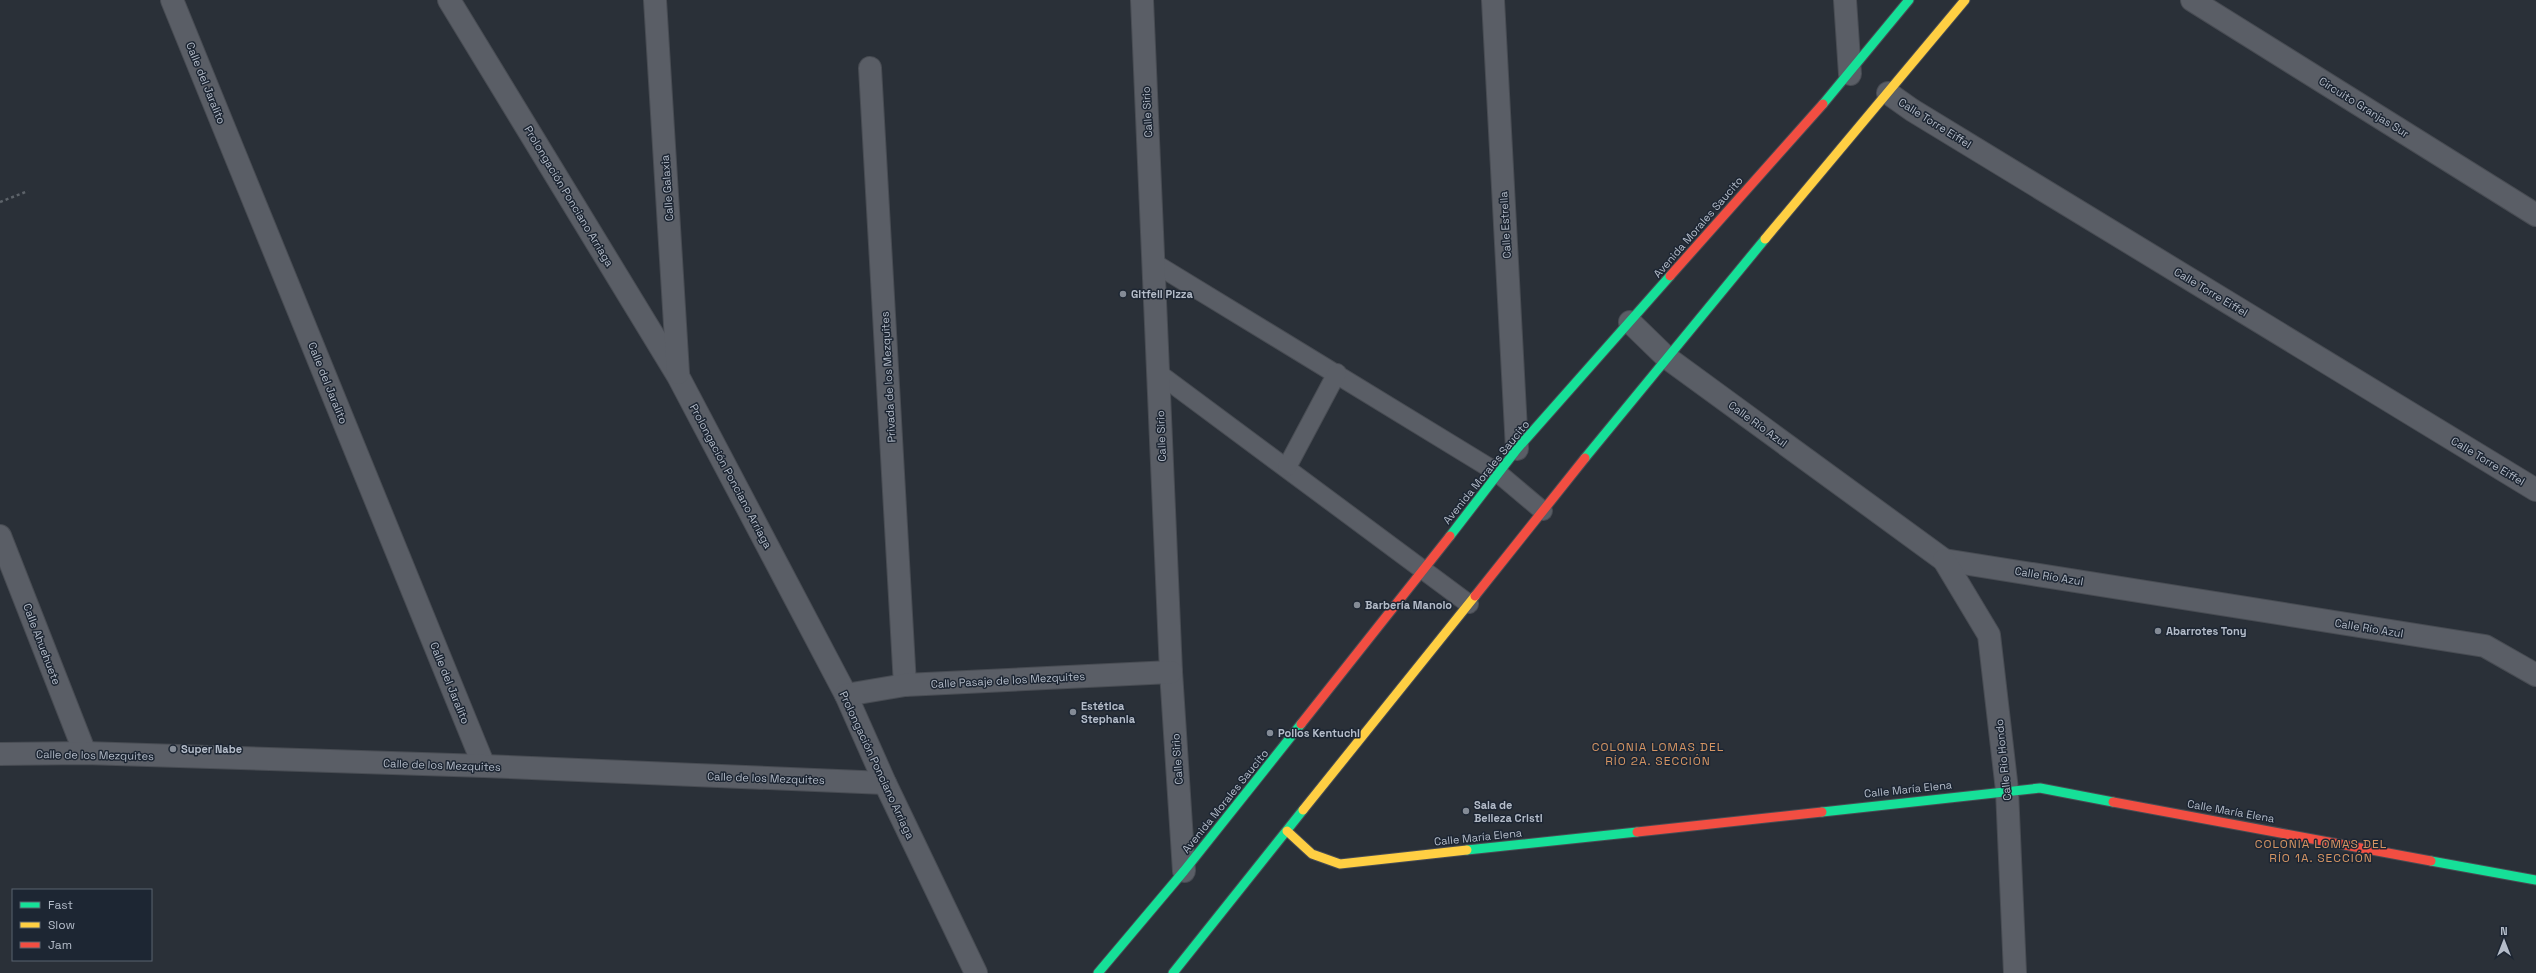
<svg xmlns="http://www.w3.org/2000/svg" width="2536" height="973" viewBox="0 0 2536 973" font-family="'Space Grotesk',sans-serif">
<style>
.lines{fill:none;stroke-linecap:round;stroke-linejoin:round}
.lane-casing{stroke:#484c53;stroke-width:20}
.street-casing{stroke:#484c53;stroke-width:24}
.fast-casing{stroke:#484c53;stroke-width:11}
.slow-casing{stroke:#484c53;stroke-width:11}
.jam-casing{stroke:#484c53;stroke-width:11}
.path{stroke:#5d636a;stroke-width:2.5;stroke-dasharray:3 3;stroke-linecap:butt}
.lane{stroke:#5a5e66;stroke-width:18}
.street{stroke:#5a5e66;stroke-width:22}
.fast{stroke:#16e098;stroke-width:9}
.slow{stroke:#ffcf43;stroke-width:9}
.jam{stroke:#f24e42;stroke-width:9}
.poi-dot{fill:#848b96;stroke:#1d2633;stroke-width:1.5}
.labels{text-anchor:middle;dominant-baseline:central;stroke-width:3;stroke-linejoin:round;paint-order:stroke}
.street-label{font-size:11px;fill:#b4bcc9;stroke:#1d2633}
.poi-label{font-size:11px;font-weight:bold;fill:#b4bcc9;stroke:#1d2633;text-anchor:start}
.neighbourhood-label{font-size:12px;letter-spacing:1px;fill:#d59563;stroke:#1d2633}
</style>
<rect width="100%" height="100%" fill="#2a3038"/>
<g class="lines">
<defs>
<g id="lane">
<polyline points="1154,263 1498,473 1543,511"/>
<polyline points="1158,373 1469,604"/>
<polyline points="1287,467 1337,373"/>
</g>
<g id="street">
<polyline points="172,0 484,766"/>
<polyline points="449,0 678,376 846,695 885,783 976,973"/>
<polyline points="655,0 678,373"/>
<polyline points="1142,0 1171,672 1184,871"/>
<polyline points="1493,0 1517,449"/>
<polyline points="1845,0 1850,74"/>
<polyline points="2192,0 2536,215"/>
<polyline points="870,68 905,685"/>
<polyline points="1888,93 1912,110 2536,490"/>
<polyline points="1630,322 1666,357 1944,560 2485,646 2536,675"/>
<polyline points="0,536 85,753"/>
<polyline points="1944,560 1989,635 2007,790 2015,973"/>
<polyline points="846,695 905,685 1171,672"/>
<polyline points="0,754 85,753 484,766 885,783"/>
</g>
<g id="fast">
<polyline points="1823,104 1909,0"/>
<polyline points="1585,458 1765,239"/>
<polyline points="1450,536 1517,449 1670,276"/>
<polyline points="1822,812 2040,788 2113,802"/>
<polyline points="1467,850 1637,832"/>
<polyline points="2431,861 2536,880"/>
<polyline points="1098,973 1184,871 1301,724"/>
<polyline points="1173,973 1303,810"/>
</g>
<g id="slow">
<polyline points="1765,239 1965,0"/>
<polyline points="1303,810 1475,596"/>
<polyline points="1287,831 1312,854 1340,864 1467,850"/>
</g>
<g id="jam">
<polyline points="1670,276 1823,104"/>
<polyline points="1475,596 1585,458"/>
<polyline points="1301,724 1450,536"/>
<polyline points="2113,802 2431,861"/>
<polyline points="1637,832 1822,812"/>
</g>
</defs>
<!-- lane casing -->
<use href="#lane" class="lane-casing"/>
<!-- street casing -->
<use href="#street" class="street-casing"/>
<!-- fast casing -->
<use href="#fast" class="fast-casing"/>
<!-- slow casing -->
<use href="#slow" class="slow-casing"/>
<!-- jam casing -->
<use href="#jam" class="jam-casing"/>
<!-- path -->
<polyline class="path" points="0,202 28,191"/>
<!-- lane -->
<use href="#lane" class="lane"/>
<!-- street -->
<use href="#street" class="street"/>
<!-- fast -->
<use href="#fast" class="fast"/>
<!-- slow -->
<use href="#slow" class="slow"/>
<!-- jam -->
<use href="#jam" class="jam"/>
</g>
<!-- markers -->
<g class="poi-dot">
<circle cx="1123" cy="294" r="4"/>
<circle cx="1357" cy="605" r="4"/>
<circle cx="2158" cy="631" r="4"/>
<circle cx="1073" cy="712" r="4"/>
<circle cx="1270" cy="733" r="4"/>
<circle cx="173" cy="749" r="4"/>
<circle cx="1466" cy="811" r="4"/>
</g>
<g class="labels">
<!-- street labels -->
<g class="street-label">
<text transform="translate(206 83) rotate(68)">Calle del Jaralito</text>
<text transform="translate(2364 107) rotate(32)">Circuito Granjas Sur</text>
<text transform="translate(1147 112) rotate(-93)">Calle Sirio</text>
<text transform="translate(1935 123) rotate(32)">Calle Torre Eiffel</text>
<text transform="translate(667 188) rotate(-94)">Calle Galaxia</text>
<text transform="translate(569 196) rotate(59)">Prolongación Ponciano Arriaga</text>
<text transform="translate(1505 225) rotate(-93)">Calle Estrella</text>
<text transform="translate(1698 227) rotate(-49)">Avenida Morales Saucito</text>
<text transform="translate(2211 292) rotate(31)">Calle Torre Eiffel</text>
<text transform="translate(888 377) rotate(-93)">Privada de los Mezquites</text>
<text transform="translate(328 383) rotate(68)">Calle del Jaralito</text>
<text transform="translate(1758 424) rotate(36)">Calle Río Azul</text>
<text transform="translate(1161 436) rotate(-92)">Calle Sirio</text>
<text transform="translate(2488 461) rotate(31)">Calle Torre Eiffel</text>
<text transform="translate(1486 472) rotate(-51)">Avenida Morales Saucito</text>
<text transform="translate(731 476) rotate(62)">Prolongación Ponciano Arriaga</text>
<text transform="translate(2049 576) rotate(9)">Calle Río Azul</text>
<text transform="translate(2369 628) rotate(9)">Calle Río Azul</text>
<text transform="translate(42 644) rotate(69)">Calle Ahuehuete</text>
<text transform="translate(1008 680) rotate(-3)">Calle Pasaje de los Mezquites</text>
<text transform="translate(450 683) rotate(68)">Calle del Jaralito</text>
<text transform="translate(95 755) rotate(1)">Calle de los Mezquites</text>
<text transform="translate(1177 759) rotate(-94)">Calle Sirio</text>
<text transform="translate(2003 760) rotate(-96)">Calle Río Hondo</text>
<text transform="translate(442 765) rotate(2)">Calle de los Mezquites</text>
<text transform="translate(877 765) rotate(65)">Prolongación Ponciano Arriaga</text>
<text transform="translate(766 778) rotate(2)">Calle de los Mezquites</text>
<text transform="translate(1908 789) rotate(-6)">Calle María Elena</text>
<text transform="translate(1225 801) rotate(-51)">Avenida Morales Saucito</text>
<text transform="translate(2231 811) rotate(10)">Calle María Elena</text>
<text transform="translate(1478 837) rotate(-6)">Calle María Elena</text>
</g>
<!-- poi labels -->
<g class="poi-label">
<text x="1131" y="294">Gitfeli Pizza</text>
<text x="1365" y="605">Barbería Manolo</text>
<text x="2166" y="631">Abarrotes Tony</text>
<text x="1081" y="706">Estética<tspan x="1081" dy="13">Stephania</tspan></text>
<text x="1278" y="733">Pollos Kentuchi</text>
<text x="181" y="749">Super Nabe</text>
<text x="1474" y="805">Sala de<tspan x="1474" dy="13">Belleza Cristi</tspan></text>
</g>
<!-- neighbourhood labels -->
<g class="neighbourhood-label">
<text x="1658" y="747">COLONIA LOMAS DEL<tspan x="1658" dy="14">RÍO 2A. SECCIÓN</tspan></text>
<text x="2321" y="844">COLONIA LOMAS DEL<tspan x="2321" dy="14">RÍO 1A. SECCIÓN</tspan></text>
</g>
</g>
<!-- legend -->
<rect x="12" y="889" width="140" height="72" fill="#1d2633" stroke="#59626f"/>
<rect x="20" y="902" width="20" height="6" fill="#16e098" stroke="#59626f"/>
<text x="48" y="909" font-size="12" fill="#b4bcc9">Fast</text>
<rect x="20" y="922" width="20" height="6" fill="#ffcf43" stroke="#59626f"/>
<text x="48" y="929" font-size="12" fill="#b4bcc9">Slow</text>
<rect x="20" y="942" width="20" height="6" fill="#f24e42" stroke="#59626f"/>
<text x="48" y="949" font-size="12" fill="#b4bcc9">Jam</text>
<!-- north arrow -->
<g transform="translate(2504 941)" stroke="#1d2633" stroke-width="3" paint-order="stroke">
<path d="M0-3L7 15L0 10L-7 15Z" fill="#b4bcc9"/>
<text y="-6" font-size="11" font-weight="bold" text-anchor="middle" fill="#b4bcc9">N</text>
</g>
</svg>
